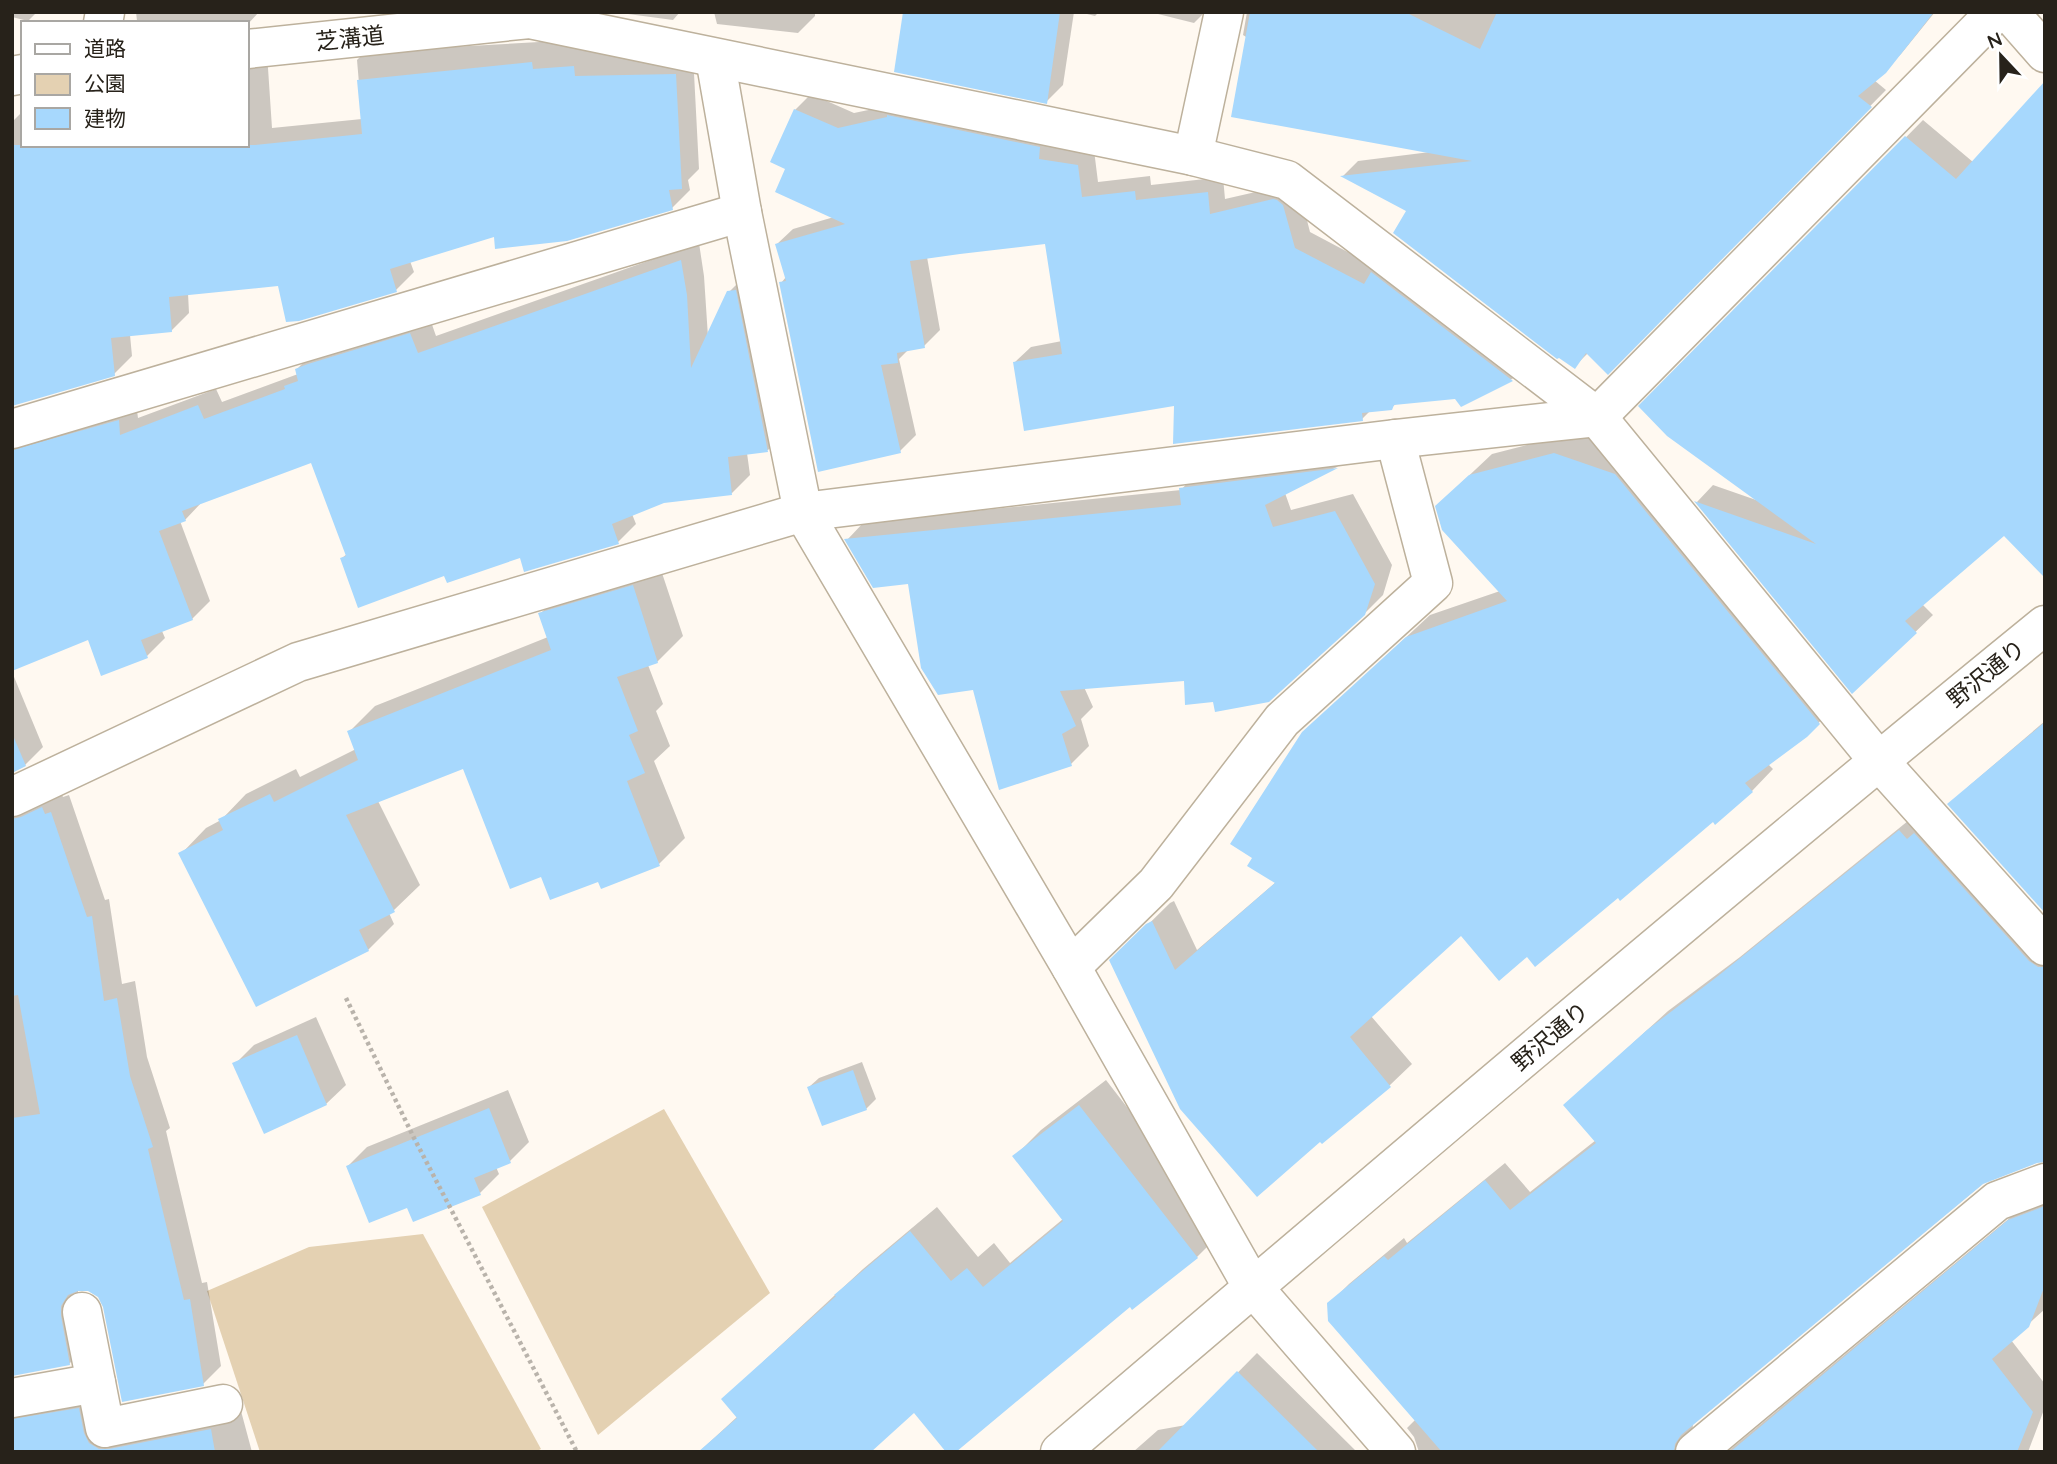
<svg xmlns="http://www.w3.org/2000/svg" width="2057" height="1464" viewBox="0 0 2057 1464" font-family="Quicksand,'Noto Sans JP',sans-serif">
<style>
.green{fill:#e4d1b2}
.shadow{fill:#0003}
.building{fill:#a7d8fd}
.lines{fill:none;stroke-linecap:round;stroke-linejoin:round}
.minor-casing{stroke:#bdb19c;stroke-width:41}
.path{stroke:#b9b3ab;stroke-width:4.5;stroke-dasharray:3.5 3.5;stroke-linecap:butt}
.minor{stroke:#fff;stroke-width:38}
.labels{text-anchor:middle;dominant-baseline:central;stroke-width:5;stroke-linejoin:round;paint-order:stroke}
.street-label{font-size:23px;fill:#27221a;stroke:#fff}
</style>
<rect width="100%" height="100%" fill="#fff9f1"/>
<!-- green -->
<g class="green">
<polygon points="664,1109 770,1293 598,1435 482,1207"/>
<polygon points="423,1234 541,1449 535,1452 260,1452 207,1291 309,1247"/>
</g>
<!-- shadow -->
<g class="shadow">
<polygon points="12,12 37,12 28,21 12,17"/>
<polygon points="136,12 259,12 247,25 247,23 162,23 161,20 137,21"/>
<polygon points="613,12 680,12 673,20"/>
<polygon points="714,12 815,12 815,16 798,33 717,24"/>
<polygon points="905,12 1074,12 1063,85 1046,102"/>
<polygon points="1079,12 1099,12 1095,16"/>
<polygon points="1150,12 1205,12 1194,23"/>
<polygon points="1247,12 1935,12 1901,54 1874,80 1886,90 1608,372 1589,352 1575,366 1408,210 1343,176 1358,161 1430,152 1243,35"/>
<polygon points="575,40 693,54 699,169 688,180 690,190 672,208 496,235 410,261 414,272 396,290 280,284 188,293 189,313 171,331 130,335 132,356 114,374 12,404 12,122 23,111 23,145 247,145 247,43 267,53 272,128 362,119 357,60 375,42 397,50"/>
<polygon points="811,94 854,113 902,103 1094,150 1098,182 1150,176 1151,185 1223,177 1225,199 1290,184 1299,189 1310,232 1378,268 1528,364 1512,379 1462,404 1455,397 1397,403 1391,408 1371,410 1362,419 1176,404 1015,362 1031,347 1062,341 1046,242 927,257 940,330 924,346 909,349 899,359 916,435 900,451 781,283 786,277 777,244 793,229 834,217 787,169 795,110"/>
<polygon points="1923,120 1973,162 2004,533 1922,604 1933,615 1853,692 1697,502 1713,485 1759,501 1641,406"/>
<polygon points="699,243 704,276 708,337 729,292 747,274 786,432 768,450 747,453 750,475 732,493 664,501 632,514 636,524 618,542 521,556 445,574 342,558 347,554 312,461 202,502 185,520 180,521 210,601 192,619 162,631 165,638 147,656 89,638 12,669 12,423 136,403 138,418 216,389 222,402 298,374 297,369 315,351 429,316 436,336"/>
<polygon points="1577,432 1637,453 1841,701 1806,735 1768,764 1773,769 1752,791 1713,820 1618,896 1527,955 1461,933 1371,1016 1412,1064 1390,1085 1322,1141 1111,961 1170,903 1174,901 1197,950 1276,882 1316,721 1430,615 1500,591 1459,485 1492,454"/>
<polygon points="1352,451 1337,467 1285,493 1291,510 1353,494 1392,565 1383,595 1364,614 1214,700 1186,679 1084,687 1093,707 1081,719 1089,746 1071,764 974,688 910,582 847,540 864,522 1181,490 1199,470"/>
<polygon points="658,561 683,636 657,662 648,665 663,704 656,711 670,746 654,761 685,838 659,864 599,880 542,874 464,767 378,801 420,885 394,910 389,913 394,924 368,950 181,854 206,828 221,820 246,794 296,769 300,777 356,749 349,732 375,706 548,637 540,614 566,588"/>
<polygon points="12,672 43,747 25,765 12,771"/>
<polygon points="2045,721 2045,910 1950,805 1969,786"/>
<polygon points="60,790 63,797 69,795 105,900 109,899 122,984 135,981 147,1057 170,1128 166,1131 202,1283 207,1282 221,1366 203,1384 105,1306 99,1296 89,1289 78,1289 78,1297 87,1346 69,1364 12,1374 12,791"/>
<polygon points="1919,812 2045,939 2045,1132 1693,1424 1692,1437 1703,1452 1419,1452 1414,1437 1407,1428 1416,1419 1329,1304 1349,1284 1404,1238 1407,1243 1505,1163 1530,1192 1596,1140 1565,1105 1668,1011 1740,957"/>
<polygon points="316,1017 346,1085 326,1104 235,1064 254,1045"/>
<polygon points="862,1062 876,1099 866,1109 809,1087 819,1078"/>
<polygon points="1106,1080 1223,1231 1197,1257 1130,1304 914,1410 699,1452 738,1416 723,1399 863,1269 937,1207 978,1257 994,1243 1010,1263 1063,1219 1015,1156 1041,1130"/>
<polygon points="508,1090 529,1142 510,1161 496,1167 499,1174 480,1193 408,1205 348,1166 367,1147"/>
<polygon points="2045,1195 2045,1309 2011,1340 2045,1384 2045,1407 2028,1452 1727,1452 2029,1202"/>
<polygon points="1257,1353 1357,1452 1133,1452 1158,1430 1186,1425"/>
<polygon points="96,1391 101,1414 229,1414 241,1411 252,1452 12,1452 12,1392"/>
</g>
<!-- building -->
<g class="building">
<polygon points="903,12 1060,12 1047,104 894,72"/>
<polygon points="1250,12 1405,12 1480,49 1497,12 1934,12 1886,73 1858,96 1872,107 1608,375 1586,353 1575,369 1559,358 1557,359 1393,233 1406,211 1340,176 1472,161 1231,117"/>
<polygon points="532,62 533,69 574,66 575,76 676,74 682,189 669,190 673,210 567,241 495,249 494,237 390,269 397,292 299,321 286,322 278,286 169,297 172,332 111,338 115,376 12,406 12,145 255,145 362,134 357,80"/>
<polygon points="2045,81 2045,578 2004,536 1905,621 1917,633 1852,694 1694,501 1816,544 1667,436 1638,406 1905,136 1956,179"/>
<polygon points="794,109 838,128 887,117 887,115 1040,147 1039,159 1078,165 1082,197 1135,191 1136,200 1208,192 1210,214 1273,199 1277,200 1283,205 1295,248 1364,284 1371,272 1513,381 1461,407 1455,399 1394,405 1392,410 1362,413 1363,421 1173,444 1174,406 1024,431 1013,362 1062,354 1045,244 960,254 910,261 925,348 897,353 898,363 881,365 901,453 818,472 779,282 786,281 775,244 845,224 775,192 785,169 770,162"/>
<polygon points="681,260 687,295 691,368 727,291 736,290 768,452 728,457 732,495 664,503 612,524 619,544 524,572 520,558 447,583 444,576 358,608 340,558 346,556 311,463 182,511 186,521 159,531 193,620 141,640 148,658 101,676 88,640 12,671 12,450 119,420 120,435 198,405 204,419 285,389 284,386 298,381 295,369 308,364 410,333 418,353"/>
<polygon points="1554,453 1615,474 1820,724 1807,737 1745,783 1753,792 1715,825 1713,822 1620,901 1618,898 1535,967 1527,957 1499,981 1461,936 1350,1037 1391,1087 1322,1144 1320,1142 1257,1197 1180,1109 1109,960 1146,924 1152,921 1175,970 1275,883 1247,866 1252,858 1230,844 1302,732 1406,637 1507,601 1442,530 1435,506 1469,475"/>
<polygon points="1338,468 1265,505 1273,527 1335,511 1375,584 1365,615 1269,702 1215,712 1213,702 1185,705 1184,681 1060,691 1076,726 1062,734 1072,766 999,790 973,690 938,695 921,668 908,584 873,588 844,539 1181,505 1179,488"/>
<polygon points="633,585 658,663 617,677 638,731 629,735 645,773 627,781 660,866 601,889 598,882 550,900 541,877 510,889 463,769 346,815 395,912 359,930 369,951 256,1007 178,853 223,830 218,819 270,794 274,802 358,760 347,731 551,650 538,613"/>
<polygon points="2045,722 2045,913 1947,804"/>
<polygon points="14,738 26,766 12,773 12,739"/>
<polygon points="42,807 45,814 51,812 87,917 92,916 104,1001 117,998 130,1076 153,1147 148,1149 184,1300 190,1299 204,1386 122,1402 103,1307 98,1297 88,1291 78,1291 68,1295 61,1306 61,1316 70,1365 12,1376 12,1118 40,1114 18,995 12,996 12,819 21,817"/>
<polygon points="1899,830 1907,839 1914,833 2029,961 2038,967 2045,967 2045,1162 2037,1163 1983,1184 1681,1435 1675,1444 1674,1452 1442,1452 1328,1321 1327,1303 1384,1256 1388,1260 1485,1180 1510,1210 1596,1143 1563,1105 1647,1030 1718,976"/>
<polygon points="297,1035 327,1105 264,1134 232,1063"/>
<polygon points="853,1070 867,1110 822,1126 807,1087"/>
<polygon points="1079,1105 1198,1258 1132,1310 1130,1307 956,1452 946,1452 914,1413 871,1452 698,1452 737,1418 721,1399 836,1296 834,1295 910,1231 951,1281 967,1268 983,1287 1063,1221 1012,1156"/>
<polygon points="489,1108 511,1163 474,1178 481,1195 413,1222 407,1208 369,1223 346,1166"/>
<polygon points="2045,1206 2045,1285 2029,1327 1992,1359 2033,1412 2017,1452 1730,1452 2008,1220"/>
<polygon points="1237,1371 1319,1452 1157,1452"/>
<polygon points="79,1408 84,1433 89,1443 99,1449 109,1449 211,1429 215,1452 12,1452 12,1419"/>
</g>
<g class="lines">
<defs>
<g id="minor">
<polyline points="2009,12 2045,53"/>
<polyline points="103,23 105,12"/>
<polyline points="247,49 529,19 1193,156 1287,180 1597,417 1878,760 2045,946"/>
<polyline points="715,58 742,212 803,512 1071,967 1252,1286 1396,1452"/>
<polyline points="12,76 23,74"/>
<polyline points="1193,156 1224,12"/>
<polyline points="12,429 742,212"/>
<polyline points="12,797 298,662 803,512 1395,439 1597,417 1996,12"/>
<polyline points="1071,967 1156,884 1282,720 1433,583 1395,439"/>
<polyline points="82,1312 105,1428 223,1404"/>
<polyline points="12,1398 96,1383"/>
<path d="M1060,1452C1386,1174 1712,896 2045,625"/>
<polyline points="1695,1452 1997,1201 2045,1183"/>
</g>
</defs>
<!-- minor casing -->
<use href="#minor" class="minor-casing"/>
<!-- path -->
<polyline class="path" points="346,998 414,1138 577,1452"/>
<!-- minor -->
<use href="#minor" class="minor"/>
</g>
<g class="labels">
<!-- street labels -->
<g class="street-label">
<text transform="translate(350 38) rotate(-6)">芝溝道</text>
<text transform="translate(1986 673) rotate(-39)">野沢通り</text>
<text transform="translate(1550 1036) rotate(-40)">野沢通り</text>
</g>
</g>
<!-- border -->
<rect width="2057" height="1464" fill="none" stroke="#27221a" stroke-width="28"/>
<!-- legend -->
<rect x="21" y="21" width="228" height="126" fill="#ffffff" stroke="#a9a7a3" stroke-width="2"/>
<rect x="35" y="44" width="35" height="10" fill="#ffffff" stroke="#a9a7a3" stroke-width="2"/>
<text x="84" y="56" font-size="21" fill="#27221a">道路</text>
<rect x="35" y="74" width="35" height="21" fill="#e4d1b2" stroke="#a9a7a3" stroke-width="2"/>
<text x="84" y="91" font-size="21" fill="#27221a">公園</text>
<rect x="35" y="108" width="35" height="21" fill="#a7d8fd" stroke="#a9a7a3" stroke-width="2"/>
<text x="84" y="126" font-size="21" fill="#27221a">建物</text>
<!-- north arrow -->
<g transform="translate(2001 56) rotate(338)" stroke="#ffffff" stroke-width="5" paint-order="stroke">
<path d="M0-5L12 26L0 18L-12 26Z" fill="#27221a"/>
<text y="-10" font-size="19" font-weight="bold" text-anchor="middle" fill="#27221a">N</text>
</g>
</svg>
